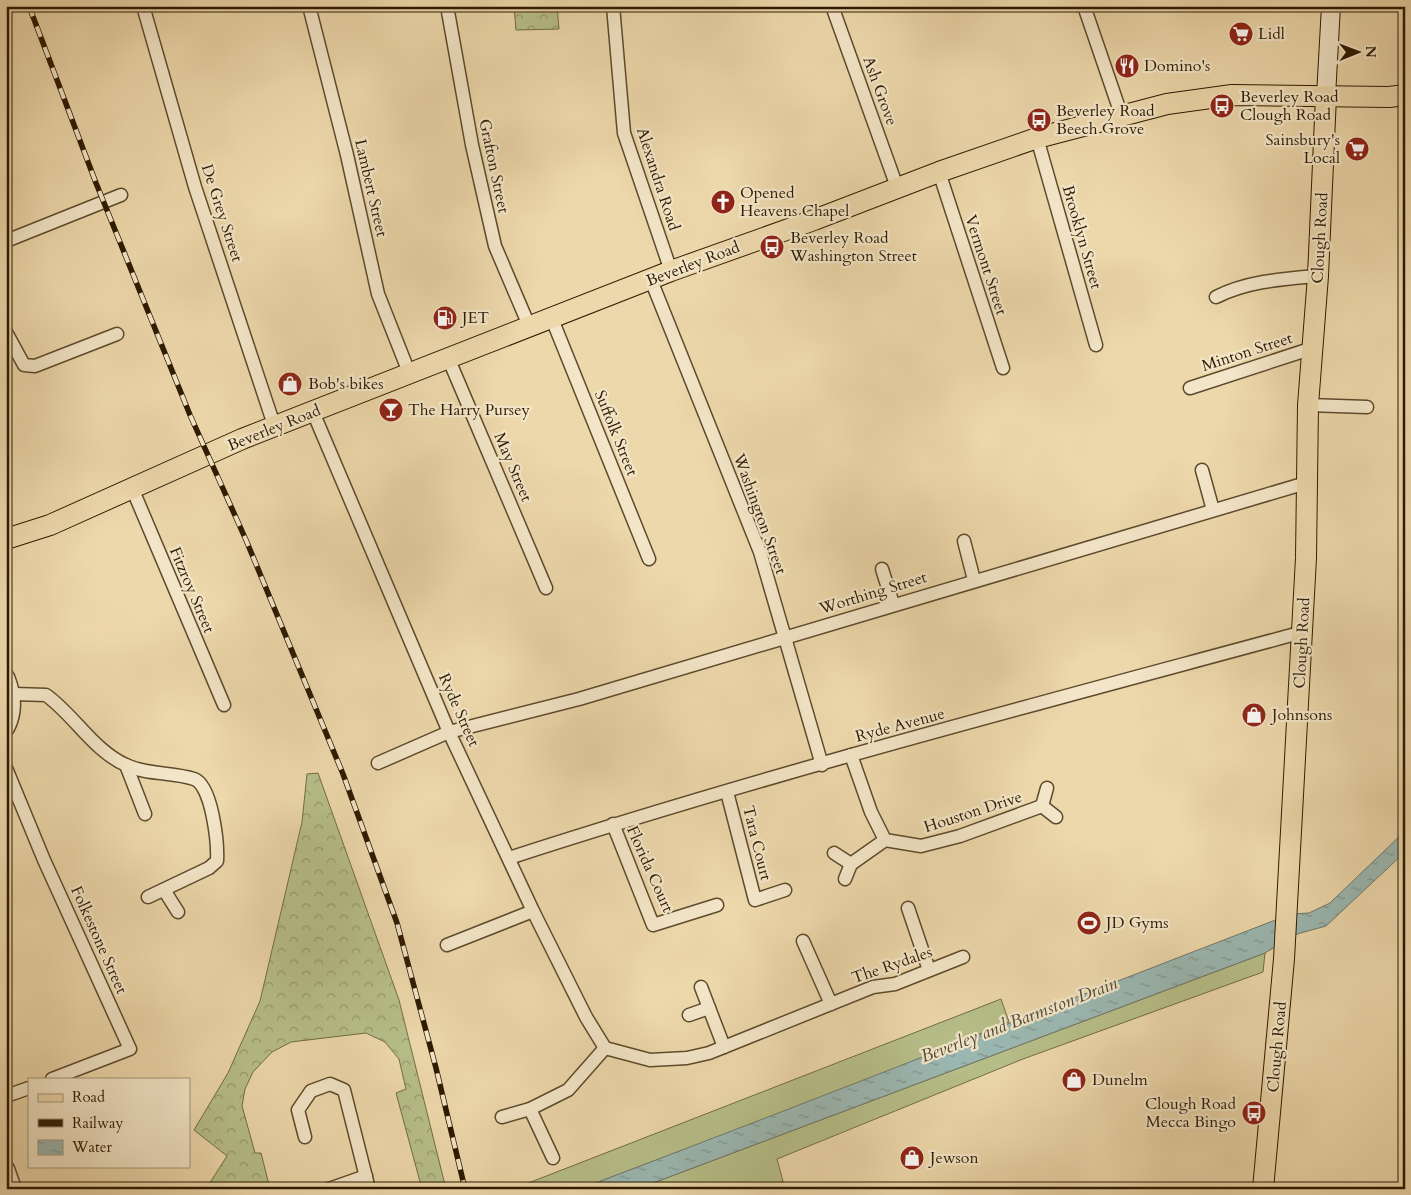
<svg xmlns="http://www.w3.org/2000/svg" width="1411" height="1195" viewBox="0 0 1411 1195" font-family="Cardo,serif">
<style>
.grass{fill:#b7bf89;stroke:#726c46}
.forest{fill:url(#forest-crowns);stroke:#726c46}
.water{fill:url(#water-ripples);stroke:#6f796c}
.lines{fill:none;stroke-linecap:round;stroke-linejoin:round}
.minor-casing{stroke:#5d4a2c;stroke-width:15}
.tertiary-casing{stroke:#5d4a2c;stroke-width:19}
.secondary-casing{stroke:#2d1a02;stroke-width:20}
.primary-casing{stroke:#2d1a02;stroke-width:22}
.minor{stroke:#f3e6c8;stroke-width:12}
.tertiary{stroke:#f3e6c8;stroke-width:16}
.secondary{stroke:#f3e6c8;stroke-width:18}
.primary{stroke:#edd8ab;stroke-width:20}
.rail-casing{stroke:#2d1a02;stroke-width:5.5}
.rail{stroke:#f3e6c8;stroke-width:4;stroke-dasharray:11;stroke-linecap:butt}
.labels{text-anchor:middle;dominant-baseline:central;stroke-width:4.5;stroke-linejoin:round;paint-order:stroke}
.poi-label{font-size:16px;fill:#2d1a02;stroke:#f3e6c8;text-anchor:start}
.street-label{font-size:16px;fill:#2d1a02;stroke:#f3e6c8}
.water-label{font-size:18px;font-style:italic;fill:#4e4937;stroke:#f3e6c8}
</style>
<defs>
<pattern id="forest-crowns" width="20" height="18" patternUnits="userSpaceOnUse" patternTransform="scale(1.25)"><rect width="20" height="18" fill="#b7bf89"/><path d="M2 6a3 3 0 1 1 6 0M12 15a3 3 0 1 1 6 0" fill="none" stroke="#959a6e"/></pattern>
<pattern id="water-ripples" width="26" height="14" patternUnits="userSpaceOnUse" patternTransform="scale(1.25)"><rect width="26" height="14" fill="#9bb8b2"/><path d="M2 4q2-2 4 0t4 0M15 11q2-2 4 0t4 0" fill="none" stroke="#7f958f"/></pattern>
</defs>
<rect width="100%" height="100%" fill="#edd8ab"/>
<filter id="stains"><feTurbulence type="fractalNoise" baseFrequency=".004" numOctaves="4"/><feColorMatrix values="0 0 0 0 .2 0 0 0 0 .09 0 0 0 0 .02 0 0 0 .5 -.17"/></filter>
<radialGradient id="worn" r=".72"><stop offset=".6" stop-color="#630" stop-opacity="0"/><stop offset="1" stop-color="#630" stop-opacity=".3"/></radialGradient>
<!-- grass -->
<g class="grass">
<polygon points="1265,953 1263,972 1023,1059 777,1159 785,1189 637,1189"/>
<polygon points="1001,999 1009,1022 843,1090 580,1189 513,1189"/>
</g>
<!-- forest -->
<g class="forest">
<polygon points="514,6 557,6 559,29 516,30"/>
<polygon points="318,773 399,1000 446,1189 422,1189 396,1093 406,1089 399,1059 385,1042 366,1033 291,1042 272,1052 253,1072 245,1089 242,1106 255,1153 261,1153 270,1189 206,1189 227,1156 194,1130 228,1073 260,1001 302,822 307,774"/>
</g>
<!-- water -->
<path class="water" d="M1405,831V852L1326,926L1297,934L1265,953L637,1189H580C818,1099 1054,1005 1291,914L1309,913L1330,903Z"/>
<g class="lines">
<defs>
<g id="minor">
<polyline points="143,6 195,187 275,428"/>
<polyline points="309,6 347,155 378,294 410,375"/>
<polyline points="447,6 472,145 495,246 530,328"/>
<polyline points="613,6 624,133 671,271"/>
<polyline points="832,6 897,187"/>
<polyline points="1084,6 1121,114"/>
<polyline points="1037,138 1096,345"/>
<polyline points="939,172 1003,368"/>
<polyline points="6,241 121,195"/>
<polyline points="651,280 760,552 822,765"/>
<path d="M1216,297C1248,281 1283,279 1318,276"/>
<polyline points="552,319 649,559"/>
<polyline points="6,332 24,365 35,366 117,334"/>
<polyline points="449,360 546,588"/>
<polyline points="1190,388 1313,348"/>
<polyline points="1308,405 1367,407"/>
<polyline points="313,412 449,732 533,911 586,1017 605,1048 650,1060 687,1058 709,1053 873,987 895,984 963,957"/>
<polyline points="1202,470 1213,510"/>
<polyline points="132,488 224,705"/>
<polyline points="964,541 974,580"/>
<polyline points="882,569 893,604"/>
<path d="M14,694L46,695C74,715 94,751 126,765C147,775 173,772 194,779C212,785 218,843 217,861L209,868L148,897"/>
<polyline points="851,755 871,812 885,840 921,846 960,836 1042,806"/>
<polyline points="378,763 449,732 579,699 1306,483"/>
<polyline points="126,765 145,814"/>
<polyline points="6,768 44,860 130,1049 52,1079"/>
<polyline points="1047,788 1042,806 1056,817"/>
<polyline points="727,792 755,900 785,890"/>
<polyline points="613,824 653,925 717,905"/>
<polyline points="834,853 851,864 845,879"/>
<path d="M509,858C771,773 1037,704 1303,632"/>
<polyline points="851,864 885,840"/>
<polyline points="164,890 178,912"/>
<polyline points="908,908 929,970"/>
<polyline points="803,941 831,1004"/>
<polyline points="447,945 533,911"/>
<polyline points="701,987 724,1047"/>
<polyline points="689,1015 709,1008"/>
<polyline points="6,1096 29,1088"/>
<polyline points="502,1117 530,1109"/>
<polyline points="305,1137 298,1110 311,1091 330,1084 344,1090 369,1189"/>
<polyline points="553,1158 530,1109 568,1090 605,1048"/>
<polyline points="329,1189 366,1176"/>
</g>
<g id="tertiary">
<path d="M6,677C13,694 15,711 6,728"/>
<polyline points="6,1169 13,1189"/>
</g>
<polyline id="secondary" points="1326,96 1331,6"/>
<g id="primary">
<polyline points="6,539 50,525 242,439 671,271 814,220 939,172 1037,138 1167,104 1232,95 1389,97 1405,95"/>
<polyline points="1263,1189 1284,959 1306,558 1308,405 1318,276 1326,96"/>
</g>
</defs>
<!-- minor casing -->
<use href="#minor" class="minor-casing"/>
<!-- tertiary casing -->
<use href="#tertiary" class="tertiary-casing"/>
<!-- secondary casing -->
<use href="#secondary" class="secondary-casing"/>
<!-- primary casing -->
<use href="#primary" class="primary-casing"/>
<!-- minor -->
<use href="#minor" class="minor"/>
<!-- tertiary -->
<use href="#tertiary" class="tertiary"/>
<!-- secondary -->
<use href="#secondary" class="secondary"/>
<!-- primary -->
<use href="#primary" class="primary"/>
<defs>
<polyline id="rail" points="29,6 96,183 190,415 246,540 343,774 397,923 436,1068 465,1189"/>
</defs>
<!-- rail casing -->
<use href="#rail" class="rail-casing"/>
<!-- rail -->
<use href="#rail" class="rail"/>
</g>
<!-- icons -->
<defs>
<symbol id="supermarket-disc" viewBox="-11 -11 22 22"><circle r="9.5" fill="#8f2418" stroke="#f3e6c8"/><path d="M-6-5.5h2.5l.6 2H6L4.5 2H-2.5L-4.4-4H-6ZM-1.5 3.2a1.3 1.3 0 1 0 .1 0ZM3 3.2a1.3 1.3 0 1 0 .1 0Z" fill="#fff"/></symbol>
<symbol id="restaurant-disc" viewBox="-11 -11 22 22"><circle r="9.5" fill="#8f2418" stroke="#f3e6c8"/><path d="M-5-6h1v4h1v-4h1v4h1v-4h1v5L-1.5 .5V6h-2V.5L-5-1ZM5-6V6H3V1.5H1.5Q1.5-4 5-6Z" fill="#fff"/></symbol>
<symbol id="bus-disc" viewBox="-11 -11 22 22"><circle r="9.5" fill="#8f2418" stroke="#f3e6c8"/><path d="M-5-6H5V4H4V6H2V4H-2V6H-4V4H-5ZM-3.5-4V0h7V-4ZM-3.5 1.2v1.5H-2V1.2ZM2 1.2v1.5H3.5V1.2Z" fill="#fff"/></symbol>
<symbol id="church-disc" viewBox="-11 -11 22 22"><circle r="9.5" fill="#8f2418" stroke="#f3e6c8"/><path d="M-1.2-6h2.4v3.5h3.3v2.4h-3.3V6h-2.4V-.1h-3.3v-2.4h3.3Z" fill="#fff"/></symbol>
<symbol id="fuel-disc" viewBox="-11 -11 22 22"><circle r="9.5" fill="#8f2418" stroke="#f3e6c8"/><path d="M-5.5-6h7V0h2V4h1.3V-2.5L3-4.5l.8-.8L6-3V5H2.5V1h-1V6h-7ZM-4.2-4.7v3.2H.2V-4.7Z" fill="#fff"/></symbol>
<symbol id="shop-disc" viewBox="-11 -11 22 22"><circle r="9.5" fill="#8f2418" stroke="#f3e6c8"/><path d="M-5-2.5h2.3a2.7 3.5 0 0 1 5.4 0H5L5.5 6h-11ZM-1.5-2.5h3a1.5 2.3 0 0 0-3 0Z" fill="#fff"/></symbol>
<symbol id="bar-disc" viewBox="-11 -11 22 22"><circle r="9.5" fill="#8f2418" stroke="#f3e6c8"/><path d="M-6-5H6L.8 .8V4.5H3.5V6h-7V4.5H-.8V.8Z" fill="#fff"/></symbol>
<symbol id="stadium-disc" viewBox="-11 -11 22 22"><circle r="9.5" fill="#8f2418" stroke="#f3e6c8"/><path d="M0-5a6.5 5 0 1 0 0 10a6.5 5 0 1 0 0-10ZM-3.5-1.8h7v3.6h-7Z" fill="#fff"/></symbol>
</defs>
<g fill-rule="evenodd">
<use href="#supermarket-disc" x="1227" y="20" width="28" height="28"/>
<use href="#restaurant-disc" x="1113" y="52" width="28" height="28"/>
<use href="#bus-disc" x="1208" y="92" width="28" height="28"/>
<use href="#bus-disc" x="1025" y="106" width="28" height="28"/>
<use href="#supermarket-disc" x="1343" y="135" width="28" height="28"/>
<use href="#church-disc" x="709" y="188" width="28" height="28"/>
<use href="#bus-disc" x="758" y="233" width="28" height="28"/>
<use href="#fuel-disc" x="431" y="304" width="28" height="28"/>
<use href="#shop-disc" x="276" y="370" width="28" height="28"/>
<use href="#bar-disc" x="377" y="396" width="28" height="28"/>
<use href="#shop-disc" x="1240" y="701" width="28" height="28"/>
<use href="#stadium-disc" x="1075" y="909" width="28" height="28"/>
<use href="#shop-disc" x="1060" y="1066" width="28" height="28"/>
<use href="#bus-disc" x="1240" y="1099" width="28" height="28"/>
<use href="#shop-disc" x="898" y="1144" width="28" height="28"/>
</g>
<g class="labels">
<!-- poi labels -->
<g class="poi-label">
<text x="1258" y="34">Lidl</text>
<text x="1144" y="66">Domino's</text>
<text x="1240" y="97">Beverley Road<tspan x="1240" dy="18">Clough Road</tspan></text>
<text x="1056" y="111">Beverley Road<tspan x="1056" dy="18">Beech Grove</tspan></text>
<text x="1340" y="140" text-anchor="end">Sainsbury's<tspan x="1340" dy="18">Local</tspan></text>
<text x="740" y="193">Opened<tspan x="740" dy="18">Heavens Chapel</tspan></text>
<text x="790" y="238">Beverley Road<tspan x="790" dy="18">Washington Street</tspan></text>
<text x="462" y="318">JET</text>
<text x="308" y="384">Bob's bikes</text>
<text x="408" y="410">The Harry Pursey</text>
<text x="1272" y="715">Johnsons</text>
<text x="1106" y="923">JD Gyms</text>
<text x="1092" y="1080">Dunelm</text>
<text x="1236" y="1104" text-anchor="end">Clough Road<tspan x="1236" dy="18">Mecca Bingo</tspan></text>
<text x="930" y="1158">Jewson</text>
</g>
<!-- street labels -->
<g class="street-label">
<text transform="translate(880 91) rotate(70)">Ash Grove</text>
<text transform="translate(494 166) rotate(78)">Grafton Street</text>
<text transform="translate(658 179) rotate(72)">Alexandra Road</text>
<text transform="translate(371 188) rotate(77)">Lambert Street</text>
<text transform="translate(222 213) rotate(72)">De Grey Street</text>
<text transform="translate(1082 237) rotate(74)">Brooklyn Street</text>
<text transform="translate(1320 238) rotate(-87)">Clough Road</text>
<text transform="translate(693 264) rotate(-21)">Beverley Road</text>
<text transform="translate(986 265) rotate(72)">Vermont Street</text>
<text transform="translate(1247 352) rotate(-18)">Minton Street</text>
<text transform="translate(274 428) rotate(-22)">Beverley Road</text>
<text transform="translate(616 433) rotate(68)">Suffolk Street</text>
<text transform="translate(513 467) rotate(67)">May Street</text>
<text transform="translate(760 514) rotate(70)">Washington Street</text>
<text transform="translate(192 590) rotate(67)">Fitzroy Street</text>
<text transform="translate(873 593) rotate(-17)">Worthing Street</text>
<text transform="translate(1302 643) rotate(-87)">Clough Road</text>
<text transform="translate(459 710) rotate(66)">Ryde Street</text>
<text transform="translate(900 725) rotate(-15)">Ryde Avenue</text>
<text transform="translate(973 812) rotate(-18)">Houston Drive</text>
<text transform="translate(757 843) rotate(76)">Tara Court</text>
<text transform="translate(650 869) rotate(66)">Florida Court</text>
<text transform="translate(99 940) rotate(66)">Folkestone Street</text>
<text transform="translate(892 965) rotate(-19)">The Rydales</text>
<text transform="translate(1277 1047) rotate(-85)">Clough Road</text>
</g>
<!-- water labels -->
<g class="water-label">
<text transform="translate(1019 1020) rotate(-21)">Beverley and Barmston Drain</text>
</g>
</g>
<!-- margin -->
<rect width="1411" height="1195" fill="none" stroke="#edd8ab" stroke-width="25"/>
<rect x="8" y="8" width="1396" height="1180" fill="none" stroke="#2d1a02" stroke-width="2.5"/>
<rect x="12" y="12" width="1386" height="1170" fill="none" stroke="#2d1a02"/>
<!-- legend -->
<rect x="28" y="1078" width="162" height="90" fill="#f3e6c8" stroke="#a49479"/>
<rect x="38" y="1094" width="25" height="8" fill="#edd8ab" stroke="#a49479"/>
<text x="72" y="1102" font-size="15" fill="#2d1a02">Road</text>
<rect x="38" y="1119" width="25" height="8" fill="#2d1a02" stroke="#a49479"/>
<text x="72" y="1128" font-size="15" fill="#2d1a02">Railway</text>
<rect x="38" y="1140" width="25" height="15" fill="url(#water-ripples)" stroke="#a49479"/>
<text x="72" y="1152" font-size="15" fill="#2d1a02">Water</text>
<!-- north arrow -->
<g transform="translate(1358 52) rotate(89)" stroke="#f3e6c8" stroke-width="4" paint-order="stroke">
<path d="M0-4L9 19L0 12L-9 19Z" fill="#2d1a02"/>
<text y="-8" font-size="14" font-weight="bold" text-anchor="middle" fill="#2d1a02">N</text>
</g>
<rect width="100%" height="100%" filter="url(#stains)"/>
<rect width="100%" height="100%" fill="url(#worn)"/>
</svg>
